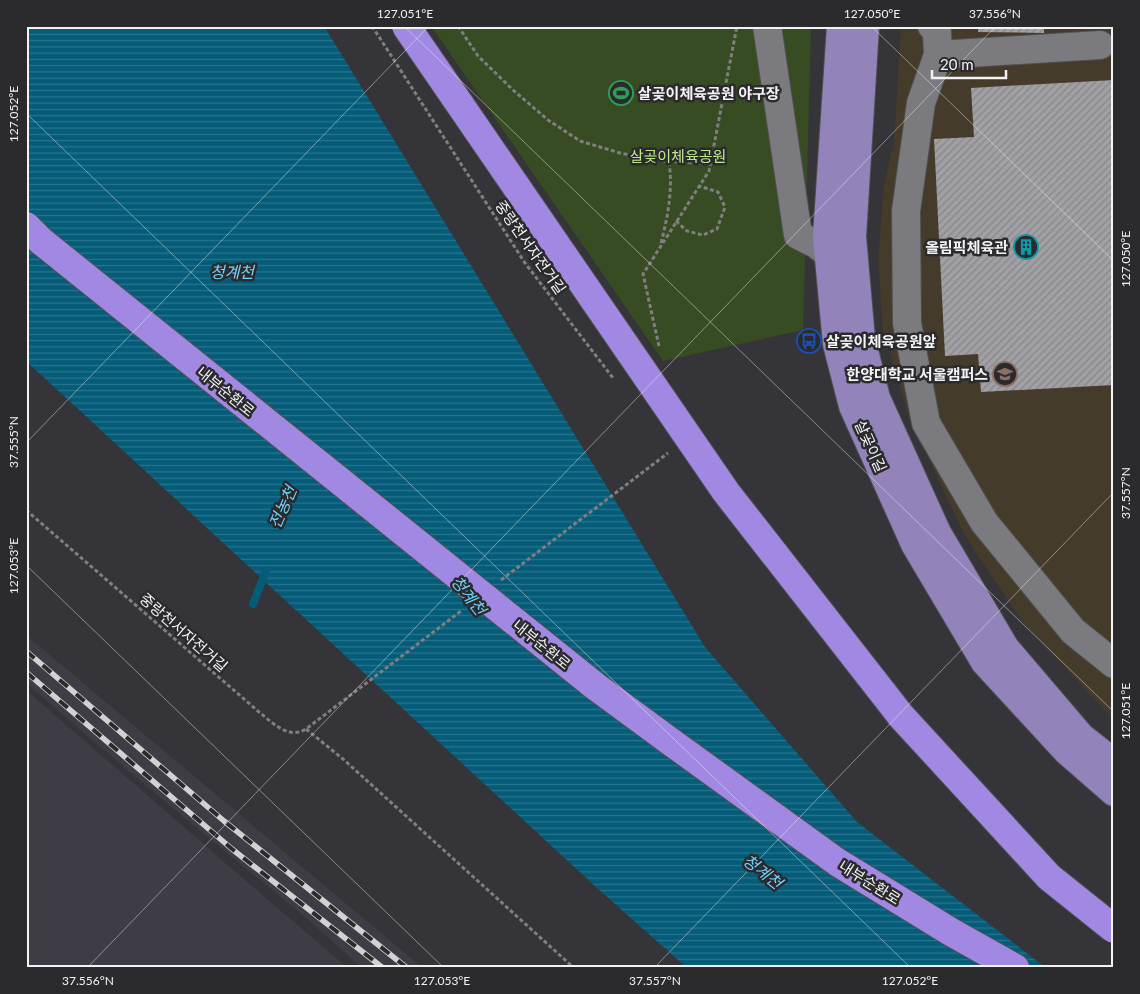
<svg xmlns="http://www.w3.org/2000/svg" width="1140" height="994" viewBox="0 0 1140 994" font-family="Lato,'Noto Sans KR',sans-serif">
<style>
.education{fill:#453b2a}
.built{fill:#3e3c45}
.park{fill:#384c23}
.water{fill:url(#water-rules)}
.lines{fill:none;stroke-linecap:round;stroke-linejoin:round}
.stream{stroke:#045c79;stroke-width:8}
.building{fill:url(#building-hatch)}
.minor-casing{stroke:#505052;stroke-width:30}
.major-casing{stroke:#505052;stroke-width:30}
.highway-casing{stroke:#505052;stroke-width:30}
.path{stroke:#7f7f82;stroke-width:3;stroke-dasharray:4 2.5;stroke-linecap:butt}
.minor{stroke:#7b7b7f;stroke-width:28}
.major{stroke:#9283bb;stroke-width:28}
.highway{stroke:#a189e3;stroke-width:28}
.rail-casing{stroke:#d2d2d4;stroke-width:5.5}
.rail{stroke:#2b2a2d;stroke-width:4;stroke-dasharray:11;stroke-linecap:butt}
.highway-bridge-casing{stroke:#505052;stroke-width:30;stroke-linecap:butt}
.highway-bridge{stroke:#a189e3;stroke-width:28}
.ticks{fill:none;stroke:#f3f3f5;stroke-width:1;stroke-opacity:0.45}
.labels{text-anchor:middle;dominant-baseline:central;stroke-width:5;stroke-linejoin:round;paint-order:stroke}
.poi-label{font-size:15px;font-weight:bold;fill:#f3f3f5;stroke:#2b2a2d;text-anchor:start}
.park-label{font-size:15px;fill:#b9e986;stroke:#2b2a2d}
.street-label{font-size:15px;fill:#f3f3f5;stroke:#2b2a2d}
.water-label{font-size:16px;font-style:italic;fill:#72d4ff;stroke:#2b2a2d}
.neatline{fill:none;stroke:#f3f3f5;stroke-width:2}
.ticks-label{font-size:12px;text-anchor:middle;fill:#f3f3f5}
</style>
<defs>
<pattern id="water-rules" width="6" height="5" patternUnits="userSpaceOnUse" patternTransform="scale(1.25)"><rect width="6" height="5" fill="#045c79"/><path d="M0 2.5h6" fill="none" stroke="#29748d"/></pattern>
<pattern id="building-hatch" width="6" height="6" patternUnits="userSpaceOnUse" patternTransform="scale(1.25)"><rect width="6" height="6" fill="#a1a0a5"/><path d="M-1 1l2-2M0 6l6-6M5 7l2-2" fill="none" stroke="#87868a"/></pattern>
</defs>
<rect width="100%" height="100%" fill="#353438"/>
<!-- education -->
<polygon class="education" points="901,26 1114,26 1114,720 1022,621 965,536 909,417 883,330 878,261 884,185 894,142"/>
<!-- built -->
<g class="built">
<polygon points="26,635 400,949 423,968 362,968 306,918 140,781 26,683"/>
<polygon points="26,690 267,899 348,968 26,968"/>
</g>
<!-- park -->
<polygon class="park" points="431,26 811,26 803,330 663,361"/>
<!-- water -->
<polygon class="water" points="26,26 324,26 705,647 857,822 1046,968 687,968 596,887 26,361"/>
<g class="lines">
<!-- stream -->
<polyline class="stream" points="253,604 266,571"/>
</g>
<!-- building -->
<g class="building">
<polygon points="979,26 1044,26 1044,33 978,32"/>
<polygon points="1114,80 1114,385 981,392 978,354 945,356 934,139 974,137 971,88"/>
</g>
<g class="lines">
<defs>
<g id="minor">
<polyline points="767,26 798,235 816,244 829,254"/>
<polyline points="932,26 937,32 938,55 921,103 906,211 907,323 926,423 984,522 1073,631 1114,664"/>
<polyline points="938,55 1100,45"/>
</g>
<g id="major">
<polyline points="841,26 827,237 837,344 853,406 915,544 985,662 1067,751 1114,792"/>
<polyline points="865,26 852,237 861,339 876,398 937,533 1005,648 1081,737 1114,763"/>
</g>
<polyline id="highway" points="671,742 837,862 951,932 1015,968"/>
</defs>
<!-- minor casing -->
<use href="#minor" class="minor-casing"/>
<!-- major casing -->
<use href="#major" class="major-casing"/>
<!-- highway casing -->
<use href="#highway" class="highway-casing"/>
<!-- path -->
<g class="path">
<polyline points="372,26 525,263 613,378"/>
<polyline points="458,26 478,56 513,90 548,120 580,141 620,153 662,161 710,164"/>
<polyline points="676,221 687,231 703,235 717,229 725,207 718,192 699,186"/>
<path d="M661,243C668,216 673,189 669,162"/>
<polyline points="659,346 643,274 709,171 737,26"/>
<path d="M26,510L259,712C272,722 288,740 306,729L461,611"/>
<polyline points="501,580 668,453"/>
<polyline points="306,729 343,759 574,968"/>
</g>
<!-- minor -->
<use href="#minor" class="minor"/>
<!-- major -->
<use href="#major" class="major"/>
<!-- highway -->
<use href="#highway" class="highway"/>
<defs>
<g id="rail">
<polyline points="26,651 224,821 407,968"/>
<polyline points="26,672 232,849 383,968"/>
</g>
</defs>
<!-- rail casing -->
<use href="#rail" class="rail-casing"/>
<!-- rail -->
<use href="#rail" class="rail"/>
<defs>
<g id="highway-bridge">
<polyline points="406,26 726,492 901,716 1049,877 1114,929"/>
<polyline points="26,226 41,241 595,686 671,742"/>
</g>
</defs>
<!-- highway-bridge casing -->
<use href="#highway-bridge" class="highway-bridge-casing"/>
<!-- highway-bridge -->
<use href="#highway-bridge" class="highway-bridge"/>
</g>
<!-- ticks -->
<path class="ticks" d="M404,26L1114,712M871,26L1114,261M26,113L911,968M26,443L429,26M26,565L444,968M87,968L996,26M654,968L1114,492"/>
<!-- icons -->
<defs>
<symbol id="stadium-ring" viewBox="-11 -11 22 22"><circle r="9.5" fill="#2b2a2d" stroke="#2e9e5b" stroke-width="1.5"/><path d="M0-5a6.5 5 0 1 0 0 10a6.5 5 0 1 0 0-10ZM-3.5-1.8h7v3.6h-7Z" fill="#2e9e5b"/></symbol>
<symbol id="building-ring" viewBox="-11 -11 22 22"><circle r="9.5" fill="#2b2a2d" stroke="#0f9aa8" stroke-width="1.5"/><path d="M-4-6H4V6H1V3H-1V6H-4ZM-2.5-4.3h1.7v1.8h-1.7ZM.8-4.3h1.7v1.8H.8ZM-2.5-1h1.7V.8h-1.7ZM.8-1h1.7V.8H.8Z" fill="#0f9aa8"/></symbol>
<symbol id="bus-ring" viewBox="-11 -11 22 22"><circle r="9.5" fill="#2b2a2d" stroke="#1a4fb4" stroke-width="1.5"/><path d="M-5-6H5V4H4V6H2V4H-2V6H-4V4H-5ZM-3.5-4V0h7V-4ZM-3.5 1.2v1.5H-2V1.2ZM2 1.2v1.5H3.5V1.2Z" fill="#1a4fb4"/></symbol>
<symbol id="university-ring" viewBox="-11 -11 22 22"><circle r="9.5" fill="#2b2a2d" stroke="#8d6e63" stroke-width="1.5"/><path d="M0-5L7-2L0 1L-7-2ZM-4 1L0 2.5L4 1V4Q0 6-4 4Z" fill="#8d6e63"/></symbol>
</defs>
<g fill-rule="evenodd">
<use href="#stadium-ring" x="607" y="79" width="28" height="28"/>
<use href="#building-ring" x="1012" y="233" width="28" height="28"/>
<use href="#bus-ring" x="795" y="327" width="28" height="28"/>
<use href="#university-ring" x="991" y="360" width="28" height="28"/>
</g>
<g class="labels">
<!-- poi labels -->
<g class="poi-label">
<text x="638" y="93">살곶이체육공원 야구장</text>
<text x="1008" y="247" text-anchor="end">올림픽체육관</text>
<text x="826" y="341">살곶이체육공원앞</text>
<text x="988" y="374" text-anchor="end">한양대학교 서울캠퍼스</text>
</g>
<!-- park labels -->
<g class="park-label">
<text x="678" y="156">살곶이체육공원</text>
</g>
<!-- street labels -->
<g class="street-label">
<text transform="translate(531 247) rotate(55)">중랑천서자전거길</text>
<text transform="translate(226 391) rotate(39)">내부순환로</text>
<text transform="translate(871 446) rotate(66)">살곶이길</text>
<text transform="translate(184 632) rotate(41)">중랑천서자전거길</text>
<text transform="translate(542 644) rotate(39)">내부순환로</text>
<text transform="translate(870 882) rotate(32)">내부순환로</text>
</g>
<!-- water labels -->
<g class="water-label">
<text x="232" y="271">청계천</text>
<text transform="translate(282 507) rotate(-66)">전농천</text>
<text transform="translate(469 595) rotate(52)">청계천</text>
<text transform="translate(763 871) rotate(38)">청계천</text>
</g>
</g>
<!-- border -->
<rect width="1140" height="994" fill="none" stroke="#2b2a2d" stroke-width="55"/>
<!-- scale -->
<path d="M932 70v8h74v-8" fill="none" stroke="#f3f3f5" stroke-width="2.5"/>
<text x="940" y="70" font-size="15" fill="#f3f3f5" stroke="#2b2a2d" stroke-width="4" paint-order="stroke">20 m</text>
<rect x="28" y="28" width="1084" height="938" class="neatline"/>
<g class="ticks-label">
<text x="405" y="18">127.051°E</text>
<text x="872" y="18">127.050°E</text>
<text x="995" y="18">37.556°N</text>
<text transform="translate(14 114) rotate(-90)" y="4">127.052°E</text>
<text transform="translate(1126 259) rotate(-90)" y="4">127.050°E</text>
<text transform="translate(14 442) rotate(-90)" y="4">37.555°N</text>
<text transform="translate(1126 493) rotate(-90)" y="4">37.557°N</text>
<text transform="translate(14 566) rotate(-90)" y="4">127.053°E</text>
<text transform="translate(1126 711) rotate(-90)" y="4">127.051°E</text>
<text x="88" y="985">37.556°N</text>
<text x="442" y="985">127.053°E</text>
<text x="655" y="985">37.557°N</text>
<text x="910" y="985">127.052°E</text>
</g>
</svg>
